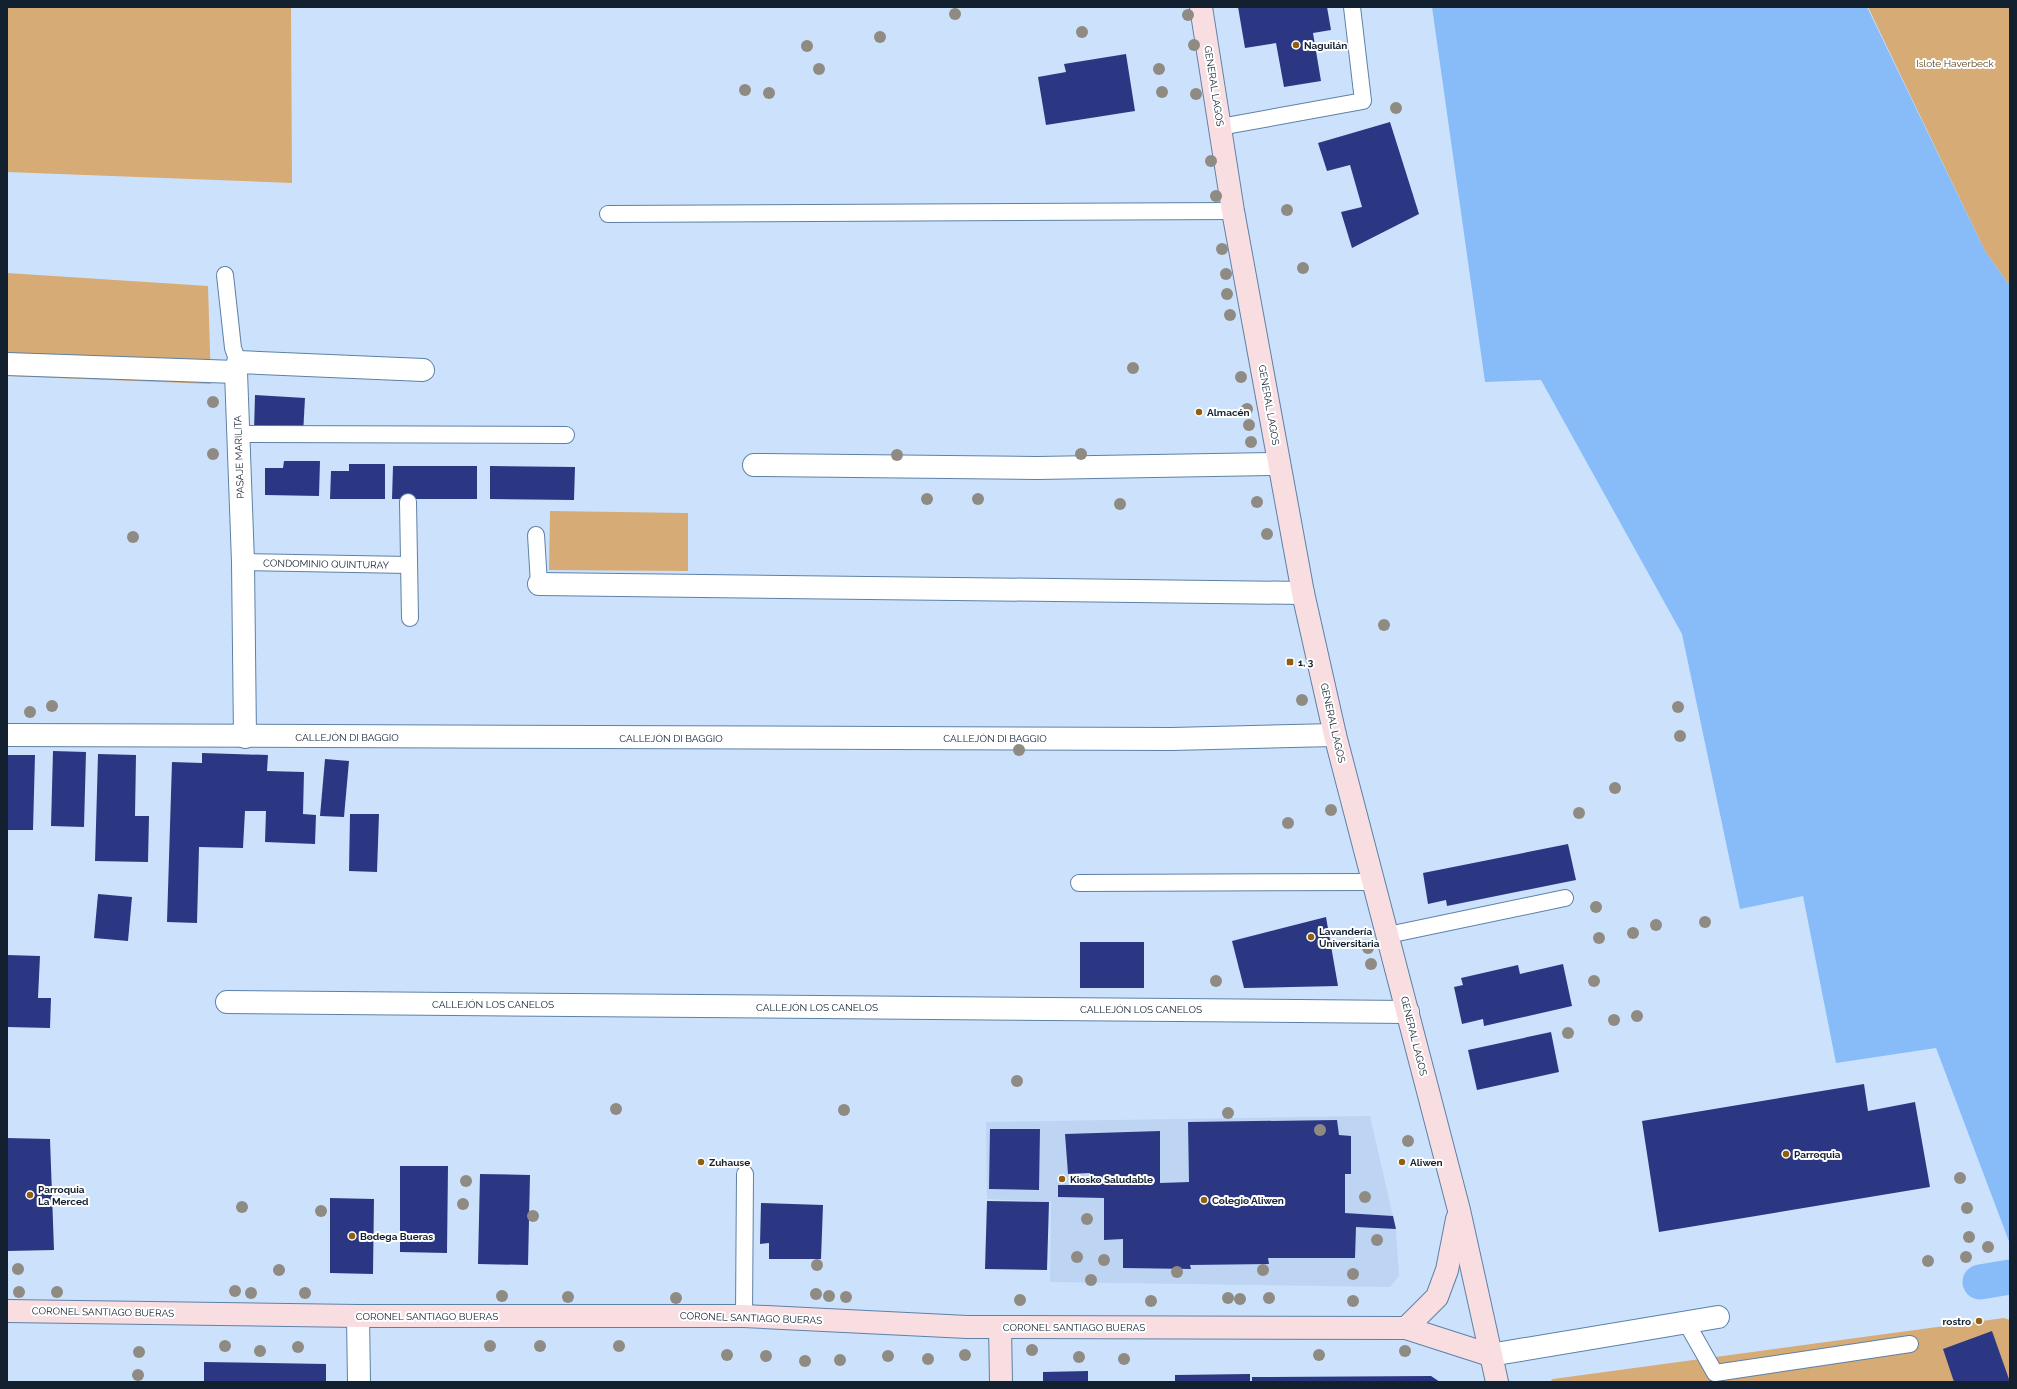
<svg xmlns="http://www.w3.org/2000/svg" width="2017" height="1389" viewBox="0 0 2017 1389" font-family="Raleway,sans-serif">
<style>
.built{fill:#bdd5f3}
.green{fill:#d6ab75}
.water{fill:#88bcf8}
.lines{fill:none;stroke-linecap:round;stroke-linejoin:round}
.canal{stroke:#88bcf8;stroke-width:35}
.building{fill:#2c3783}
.lane-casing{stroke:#5e80a7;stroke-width:18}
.street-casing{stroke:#5e80a7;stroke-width:24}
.secondary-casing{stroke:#5e80a7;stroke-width:24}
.lane{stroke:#fff;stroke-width:16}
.street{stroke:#fff;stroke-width:22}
.secondary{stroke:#f8dee1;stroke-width:22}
.tree{fill:#908b82}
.poi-dot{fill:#91600f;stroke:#fff;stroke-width:1.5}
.labels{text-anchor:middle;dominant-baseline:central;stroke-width:4;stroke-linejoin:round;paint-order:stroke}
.poi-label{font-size:10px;font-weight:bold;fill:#132030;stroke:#fff;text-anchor:start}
.park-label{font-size:10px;fill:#5e431f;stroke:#fff}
.street-label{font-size:10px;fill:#132030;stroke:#fff}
</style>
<rect width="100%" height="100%" fill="#cce2fc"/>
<!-- built -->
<polygon class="built" points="1370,1116 1396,1229 1399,1276 1390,1287 1050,1282 1051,1202 987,1199 986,1122"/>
<!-- green -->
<g class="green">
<polygon points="7,7 291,7 292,183 7,172"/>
<polygon points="1868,7 2010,7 2010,286 1985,251"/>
<polygon points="7,273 208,286 211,384 7,376"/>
<polygon points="550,511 688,513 688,571 549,570"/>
<polygon points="2004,1318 2010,1320 2010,1382 1549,1382 1553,1379"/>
</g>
<!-- water -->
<polygon class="water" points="1432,7 1867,7 1985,251 2010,286 2010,1244 1936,1048 1836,1063 1803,896 1740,909 1682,634 1541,380 1485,382"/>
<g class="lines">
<!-- canal -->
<polyline class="canal" points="1980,1282 2010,1277"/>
</g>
<!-- building -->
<g class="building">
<polygon points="1238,7 1327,7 1331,30 1313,33 1321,81 1284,87 1276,43 1245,48"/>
<polygon points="1126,54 1135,111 1046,125 1038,77 1066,72 1064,64"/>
<polygon points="1390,122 1419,214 1352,248 1341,212 1362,207 1350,165 1327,171 1318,143"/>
<polygon points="255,395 305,398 303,434 254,431"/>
<polygon points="284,461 320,461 319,496 265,495 265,468 283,468"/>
<polygon points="349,464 385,464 385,499 330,499 331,471 349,471"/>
<polygon points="393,466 477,466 477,499 392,499"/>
<polygon points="490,466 575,467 574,500 490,499"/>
<polygon points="53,751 86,752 84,827 51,826"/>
<polygon points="202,753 268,755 267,771 304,772 303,814 316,815 315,844 265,842 266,811 245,811 243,848 199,847 197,923 167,922 172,762 202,763"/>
<polygon points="98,754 136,755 135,816 149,816 148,862 95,861"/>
<polygon points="7,755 35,755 33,830 7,830"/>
<polygon points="325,759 349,761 344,817 320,816"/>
<polygon points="350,814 379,814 377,872 349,871"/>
<polygon points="1568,844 1576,880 1447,906 1446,900 1428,904 1423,873"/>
<polygon points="98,894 132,897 128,941 94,938"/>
<polygon points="1326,917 1338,986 1244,988 1232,941"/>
<rect x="1080" y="942" width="64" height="46"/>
<polygon points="7,955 40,956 38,998 51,998 50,1028 7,1027"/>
<polygon points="1563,964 1572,1006 1484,1026 1483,1019 1462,1024 1454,987 1463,985 1461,978 1518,965 1520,974"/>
<polygon points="1551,1032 1559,1072 1477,1090 1468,1050"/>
<polygon points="1864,1084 1868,1111 1915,1102 1930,1187 1659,1232 1642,1121"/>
<polygon points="1337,1120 1339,1135 1351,1136 1351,1174 1345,1174 1345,1213 1393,1216 1396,1229 1356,1227 1355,1258 1268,1258 1269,1264 1190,1265 1191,1269 1123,1268 1123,1239 1104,1240 1104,1198 1058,1197 1058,1185 1090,1185 1090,1173 1068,1174 1065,1134 1160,1131 1160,1183 1189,1182 1188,1122"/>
<polygon points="990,1129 1040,1129 1039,1190 989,1189"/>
<polygon points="7,1138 50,1139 54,1250 7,1251"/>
<polygon points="400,1166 448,1166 447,1253 400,1252"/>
<polygon points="480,1174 530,1175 528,1265 478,1264"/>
<polygon points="330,1198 374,1199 373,1274 330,1273"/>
<polygon points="987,1201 1049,1202 1047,1270 985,1269"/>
<polygon points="761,1203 823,1205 821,1259 769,1259 769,1243 760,1244"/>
<polygon points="1992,1331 2010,1382 1954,1382 1943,1349"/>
<polygon points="204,1362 326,1364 326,1382 204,1382"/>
<polygon points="1088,1371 1088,1382 1043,1382 1043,1372"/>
<polygon points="1250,1374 1250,1382 1175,1382 1175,1375"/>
<polygon points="1431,1376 1440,1382 1252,1382 1252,1377"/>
</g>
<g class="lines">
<defs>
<g id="lane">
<polyline points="1220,127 1363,101 1352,7"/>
<polyline points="608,214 1233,211"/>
<polyline points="225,275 233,348 238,362"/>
<polyline points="238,434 566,435"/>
<polyline points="408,502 410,618"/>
<polyline points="536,535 539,584"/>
<polyline points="243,562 409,565"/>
<polyline points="1079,883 1374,882"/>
<polyline points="1388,935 1565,898"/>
<polyline points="744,1316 745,1174"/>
<polyline points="1686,1322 1715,1373 1910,1344"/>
</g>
<g id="street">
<polyline points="7,364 236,372"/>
<polyline points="754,465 1037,468 1279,464"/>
<polyline points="539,584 1303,593"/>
<polyline points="7,735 1172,739 1335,735"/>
<polyline points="245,737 243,562 236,372 238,362 423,370"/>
<polyline points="227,1002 1408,1012"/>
<polyline points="358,1316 359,1382"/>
<polyline points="1490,1355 1718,1317"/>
</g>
<g id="secondary">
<polyline points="1201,7 1233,211 1303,593 1335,735 1459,1210 1497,1382"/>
<polyline points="7,1311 358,1316 744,1316 967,1327 1406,1328 1490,1355"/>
<polyline points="1000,1327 1001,1382"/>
<polyline points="1406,1328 1437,1297 1447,1270 1457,1219"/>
</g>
</defs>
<!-- lane casing -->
<use href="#lane" class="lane-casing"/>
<!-- street casing -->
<use href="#street" class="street-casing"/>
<!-- secondary casing -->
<use href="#secondary" class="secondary-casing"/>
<!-- lane -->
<use href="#lane" class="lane"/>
<!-- street -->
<use href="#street" class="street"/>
<!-- secondary -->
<use href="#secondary" class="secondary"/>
</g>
<!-- trees -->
<g class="tree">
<circle cx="955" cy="14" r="6"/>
<circle cx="1188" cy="15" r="6"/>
<circle cx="1082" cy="32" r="6"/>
<circle cx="880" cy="37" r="6"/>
<circle cx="1194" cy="45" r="6"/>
<circle cx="807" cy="46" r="6"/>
<circle cx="819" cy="69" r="6"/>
<circle cx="1159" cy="69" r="6"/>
<circle cx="745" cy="90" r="6"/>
<circle cx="1162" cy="92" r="6"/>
<circle cx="769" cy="93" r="6"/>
<circle cx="1196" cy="94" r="6"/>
<circle cx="1396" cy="108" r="6"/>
<circle cx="1211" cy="161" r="6"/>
<circle cx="1216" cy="196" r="6"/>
<circle cx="1287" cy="210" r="6"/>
<circle cx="1222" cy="249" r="6"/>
<circle cx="1303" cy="268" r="6"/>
<circle cx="1226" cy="274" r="6"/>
<circle cx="1227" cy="294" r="6"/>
<circle cx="1230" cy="315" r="6"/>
<circle cx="1133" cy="368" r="6"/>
<circle cx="1241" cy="377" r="6"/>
<circle cx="213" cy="402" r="6"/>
<circle cx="1247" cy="409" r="6"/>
<circle cx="1249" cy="425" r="6"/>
<circle cx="1251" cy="442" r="6"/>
<circle cx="213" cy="454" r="6"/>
<circle cx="1081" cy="454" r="6"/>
<circle cx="897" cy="455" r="6"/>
<circle cx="927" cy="499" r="6"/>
<circle cx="978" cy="499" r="6"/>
<circle cx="1257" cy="502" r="6"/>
<circle cx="1120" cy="504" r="6"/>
<circle cx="1267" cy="534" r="6"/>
<circle cx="133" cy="537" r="6"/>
<circle cx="1384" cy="625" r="6"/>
<circle cx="1302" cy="700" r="6"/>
<circle cx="52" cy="706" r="6"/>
<circle cx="1678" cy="707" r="6"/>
<circle cx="30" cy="712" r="6"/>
<circle cx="1680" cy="736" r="6"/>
<circle cx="1019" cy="750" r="6"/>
<circle cx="1615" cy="788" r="6"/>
<circle cx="1331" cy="810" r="6"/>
<circle cx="1579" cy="813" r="6"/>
<circle cx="1288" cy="823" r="6"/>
<circle cx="1596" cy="907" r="6"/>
<circle cx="1705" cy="922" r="6"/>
<circle cx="1656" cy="925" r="6"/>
<circle cx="1633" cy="933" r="6"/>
<circle cx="1599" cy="938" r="6"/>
<circle cx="1368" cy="948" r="6"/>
<circle cx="1371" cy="964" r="6"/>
<circle cx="1216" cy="981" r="6"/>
<circle cx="1594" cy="981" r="6"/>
<circle cx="1637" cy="1016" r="6"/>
<circle cx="1614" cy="1020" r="6"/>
<circle cx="1568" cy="1033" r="6"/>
<circle cx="1017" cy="1081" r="6"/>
<circle cx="616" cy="1109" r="6"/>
<circle cx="844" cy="1110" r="6"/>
<circle cx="1228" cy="1113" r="6"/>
<circle cx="1320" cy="1130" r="6"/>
<circle cx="1408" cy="1141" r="6"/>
<circle cx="1960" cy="1178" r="6"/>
<circle cx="466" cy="1181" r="6"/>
<circle cx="1365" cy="1197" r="6"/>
<circle cx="463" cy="1204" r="6"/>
<circle cx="242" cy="1207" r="6"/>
<circle cx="1967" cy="1208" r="6"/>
<circle cx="321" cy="1211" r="6"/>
<circle cx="533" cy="1216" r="6"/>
<circle cx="1087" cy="1219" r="6"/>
<circle cx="1969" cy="1237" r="6"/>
<circle cx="1377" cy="1240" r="6"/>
<circle cx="1988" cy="1247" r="6"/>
<circle cx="1077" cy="1257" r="6"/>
<circle cx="1966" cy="1257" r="6"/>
<circle cx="1104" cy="1260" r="6"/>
<circle cx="1928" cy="1261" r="6"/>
<circle cx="817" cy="1265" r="6"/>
<circle cx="18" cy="1269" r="6"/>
<circle cx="279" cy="1270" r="6"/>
<circle cx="1263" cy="1270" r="6"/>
<circle cx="1177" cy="1272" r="6"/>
<circle cx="1353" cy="1274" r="6"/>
<circle cx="1091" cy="1280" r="6"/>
<circle cx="235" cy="1291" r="6"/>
<circle cx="19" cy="1292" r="6"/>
<circle cx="57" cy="1292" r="6"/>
<circle cx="251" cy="1293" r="6"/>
<circle cx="305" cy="1293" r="6"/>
<circle cx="816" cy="1294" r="6"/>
<circle cx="502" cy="1296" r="6"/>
<circle cx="829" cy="1296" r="6"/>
<circle cx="568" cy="1297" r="6"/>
<circle cx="846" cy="1297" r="6"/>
<circle cx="676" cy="1298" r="6"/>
<circle cx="1228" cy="1298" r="6"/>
<circle cx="1269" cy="1298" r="6"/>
<circle cx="1240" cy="1299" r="6"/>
<circle cx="1020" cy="1300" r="6"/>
<circle cx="1151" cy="1301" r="6"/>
<circle cx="1353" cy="1301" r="6"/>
<circle cx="225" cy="1346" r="6"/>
<circle cx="490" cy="1346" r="6"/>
<circle cx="540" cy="1346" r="6"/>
<circle cx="619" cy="1346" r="6"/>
<circle cx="298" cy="1347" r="6"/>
<circle cx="1032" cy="1350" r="6"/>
<circle cx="260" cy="1351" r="6"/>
<circle cx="1405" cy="1351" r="6"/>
<circle cx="139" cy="1352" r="6"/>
<circle cx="727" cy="1355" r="6"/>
<circle cx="965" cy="1355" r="6"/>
<circle cx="1319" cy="1355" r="6"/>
<circle cx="766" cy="1356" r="6"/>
<circle cx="888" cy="1356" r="6"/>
<circle cx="1079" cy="1357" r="6"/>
<circle cx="928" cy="1359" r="6"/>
<circle cx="1124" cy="1359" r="6"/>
<circle cx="840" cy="1360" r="6"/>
<circle cx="805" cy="1361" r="6"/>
<circle cx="138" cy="1375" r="6"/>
</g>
<!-- markers -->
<g class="poi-dot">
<circle cx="1296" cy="45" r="4"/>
<circle cx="1199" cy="412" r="4"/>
<rect x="1286" y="658" width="8" height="8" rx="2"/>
<circle cx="1311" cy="937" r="4"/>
<circle cx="1786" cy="1154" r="4"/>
<circle cx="701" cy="1162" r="4"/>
<circle cx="1402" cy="1162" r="4"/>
<circle cx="1062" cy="1179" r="4"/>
<circle cx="30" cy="1195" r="4"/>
<circle cx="1204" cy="1200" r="4"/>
<circle cx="352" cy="1236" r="4"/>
<circle cx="1979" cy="1321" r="4"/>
</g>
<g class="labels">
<!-- poi labels -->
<g class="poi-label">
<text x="1304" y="45">Naguilán</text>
<text x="1207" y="412">Almacén</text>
<text x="1298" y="662">1, 3</text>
<text x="1319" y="931">Lavandería<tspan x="1319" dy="12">Universitaria</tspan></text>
<text x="1794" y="1154">Parroquia</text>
<text x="709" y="1162">Zuhause</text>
<text x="1410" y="1162">Aliwen</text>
<text x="1070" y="1179">Kiosko Saludable</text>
<text x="38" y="1189">Parroquia<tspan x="38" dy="12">La Merced</tspan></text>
<text x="1212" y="1200">Colegio Aliwen</text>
<text x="360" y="1236">Bodega Bueras</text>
<text x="1971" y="1321" text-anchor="end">rostro</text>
</g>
<!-- park labels -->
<g class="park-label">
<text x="1955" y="63">Islote Haverbeck</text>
</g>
<!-- street labels -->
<g class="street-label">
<text transform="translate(1214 86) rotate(81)">GENERAL LAGOS</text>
<text transform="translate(1269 405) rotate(80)">GENERAL LAGOS</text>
<text transform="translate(239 457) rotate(-92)">PASAJE MARILITA</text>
<text transform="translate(326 564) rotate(1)">CONDOMINIO QUINTURAY</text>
<text transform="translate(1333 723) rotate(77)">GENERAL LAGOS</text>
<text x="347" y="737">CALLEJÓN DI BAGGIO</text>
<text x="671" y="738">CALLEJÓN DI BAGGIO</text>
<text x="995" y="738">CALLEJÓN DI BAGGIO</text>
<text x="493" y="1004">CALLEJÓN LOS CANELOS</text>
<text x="817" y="1007">CALLEJÓN LOS CANELOS</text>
<text x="1141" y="1009">CALLEJÓN LOS CANELOS</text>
<text transform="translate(1414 1036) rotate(76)">GENERAL LAGOS</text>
<text transform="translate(103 1312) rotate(1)">CORONEL SANTIAGO BUERAS</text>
<text x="427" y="1316">CORONEL SANTIAGO BUERAS</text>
<text transform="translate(751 1318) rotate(2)">CORONEL SANTIAGO BUERAS</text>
<text x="1074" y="1327">CORONEL SANTIAGO BUERAS</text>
</g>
</g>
<!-- border -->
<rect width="2017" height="1389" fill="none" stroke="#132030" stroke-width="16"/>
</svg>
